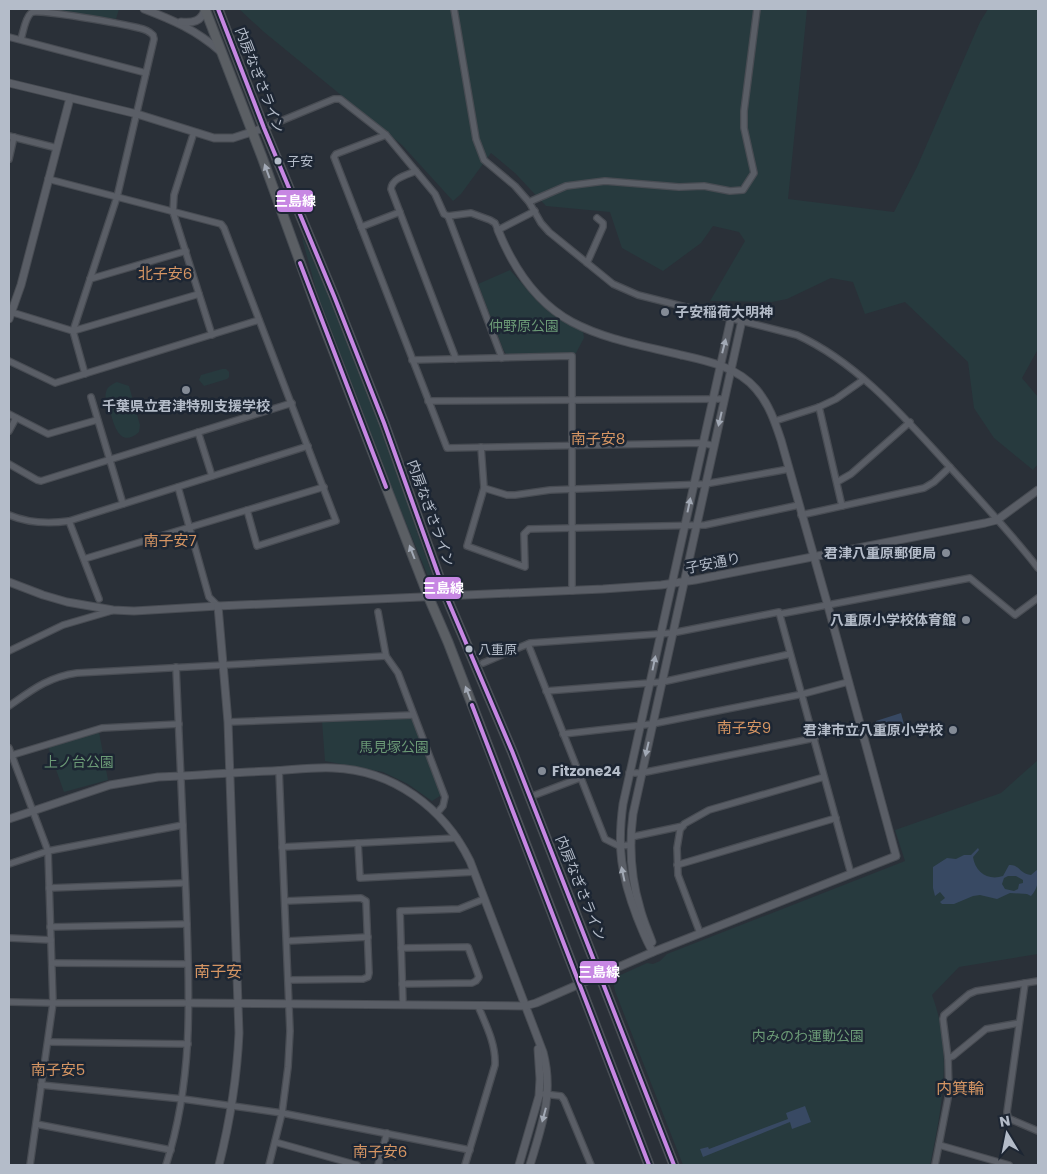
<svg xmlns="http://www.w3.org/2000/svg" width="1047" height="1174" viewBox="0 0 1047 1174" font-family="Poppins,'Noto Sans JP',sans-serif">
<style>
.green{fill:#273a3e}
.water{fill:#384963;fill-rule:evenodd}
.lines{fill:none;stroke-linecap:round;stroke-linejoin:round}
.minor-casing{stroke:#484c53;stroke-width:8}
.tertiary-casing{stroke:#484c53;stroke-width:9}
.trunk-casing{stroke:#474c53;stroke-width:11}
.minor{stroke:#5a5e66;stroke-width:5.5}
.tertiary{stroke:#5a5e66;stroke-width:7}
.trunk{stroke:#5b5f64;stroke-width:9}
.bus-1-casing{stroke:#1d2633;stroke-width:8}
.bus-1{stroke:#c787e3;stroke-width:4}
.oneway{fill:#a2a9b5}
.bus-dot{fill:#b4bcc9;stroke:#1d2633;stroke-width:2}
.poi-dot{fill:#848b96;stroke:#1d2633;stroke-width:2}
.labels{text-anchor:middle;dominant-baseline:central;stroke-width:5;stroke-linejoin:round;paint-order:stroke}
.bus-label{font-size:13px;fill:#b4bcc9;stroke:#1d2633;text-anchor:start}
.street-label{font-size:14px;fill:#b4bcc9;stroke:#1d2633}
.poi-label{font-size:14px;font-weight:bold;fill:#b4bcc9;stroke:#1d2633;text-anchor:end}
.park-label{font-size:14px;fill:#6b9a76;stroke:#1d2633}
.neighbourhood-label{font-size:15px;fill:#d59563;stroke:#1d2633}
.quarter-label{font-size:16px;fill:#d59563;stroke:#1d2633}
.line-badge{stroke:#1d2633;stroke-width:2}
.badge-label{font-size:14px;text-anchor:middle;font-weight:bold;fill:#fff}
</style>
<rect width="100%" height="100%" fill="#2a3038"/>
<!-- green -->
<g class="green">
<polygon points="43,9 119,9 116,19"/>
<polygon points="239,9 807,9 788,199 894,212 917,167 980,22 988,9 1038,9 1038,349 1022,378 1038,397 1038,464 1033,470 994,438 974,408 968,362 905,302 865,314 853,282 831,278 787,299 772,302 710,301 745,241 739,232 713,226 701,243 663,271 622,248 610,212 546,206 515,173 491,153 461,194 453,201 402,145 264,32"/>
<polygon points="302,238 303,238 336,309 402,483 417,532 436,585 432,586 385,472 320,304"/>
<polygon points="510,270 539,303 583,332 584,338 576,353 506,354 503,349 478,284"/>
<polygon points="222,369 226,369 229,372 229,377 227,379 204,386 199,380 201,375"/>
<path d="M117,382L129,386L140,425L139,432C120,449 114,425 110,411C108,406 104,398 106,392C107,387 112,384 117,382Z"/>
<polygon points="411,718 413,720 443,794 432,801 408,784 383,772 325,761 322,721"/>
<polygon points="99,732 108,780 64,792 48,747 74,738"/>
<path d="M1038,760V954L959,967L932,995C953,1051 942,1108 930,1165H683L615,991L613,981L616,977L647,963L653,964L660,961L667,954L905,861L895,830L1001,793Z"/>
</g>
<!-- water -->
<g class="water">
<polygon points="901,713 905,728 880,736 876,721"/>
<path d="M978,848L979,850L973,857C975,872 988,881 1003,876L1009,865C1019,864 1020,874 1031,875L1038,869C1038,880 1039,887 1031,896L1027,894L1010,893L997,899L980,895L973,896L954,904H942L940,902L945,898L940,892L935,896L933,888V867L947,858L956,859L964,855H971ZM1008,876H1016L1023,880V883L1019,884L1018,889L1014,891L1005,889L1002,884L1004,878Z"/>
<polygon points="805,1106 811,1122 792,1129 790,1122 703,1157 700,1149 708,1147 709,1149 788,1119 786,1113"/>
</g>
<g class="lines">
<defs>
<g id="minor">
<path d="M454,9L476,139L484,160L515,186L529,202L541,223L549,232L613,284L638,295L797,335C858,363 904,417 948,465C979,499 1010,532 1038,568"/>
<polyline points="9,37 146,73"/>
<path d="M21,39C23,33 25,18 31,13C37,8 127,25 139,28C144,29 149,31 153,35L154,39L117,197L73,331L85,374"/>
<polyline points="264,128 334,99 340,99 386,135 435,194 444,214 448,216 471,213 490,220 495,223 498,230 535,211"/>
<polyline points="194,132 174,195 173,212 212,335"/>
<polyline points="386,135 336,154 334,157 447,448 703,443 714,446"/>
<polyline points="9,136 57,148"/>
<polyline points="9,159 14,137"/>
<path d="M416,171C407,175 392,178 391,189L456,359"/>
<polyline points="48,179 221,224 224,228 336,521 257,546 247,510"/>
<polyline points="529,202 566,186 605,181 679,187 704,186 730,191 743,190 754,173 744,128 744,111 757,9"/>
<polyline points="448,216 502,358"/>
<polyline points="361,227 400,212"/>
<polyline points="587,263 603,227 603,223 597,218"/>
<polyline points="90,279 186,251"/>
<polyline points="11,312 73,331 199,294"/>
<polyline points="412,360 572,356 572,591"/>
<polyline points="9,361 55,383 259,320"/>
<polyline points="91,397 123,504"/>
<polyline points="428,401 724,399"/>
<polyline points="819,407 842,506"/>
<polyline points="9,414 48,434 97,420"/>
<polyline points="775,421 819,407 836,399 863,380"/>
<polyline points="9,431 16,418"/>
<polyline points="198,432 212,476"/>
<polyline points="481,447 484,488 467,546 525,567 524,534 529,529 705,525 799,505"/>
<polyline points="9,464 37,480 41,481 292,403"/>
<polyline points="837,482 851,474 910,422"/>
<polyline points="178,487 209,597 218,606"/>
<polyline points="484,488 507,495 515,495 550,490 705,484 789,469"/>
<path d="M9,515C28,523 48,524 69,521L308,446"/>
<polyline points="801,515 924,488 934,482 950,467"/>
<polyline points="69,521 99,599"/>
<polyline points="84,559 324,487"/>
<polyline points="378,612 386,656 398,673 445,797 443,806 437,813"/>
<polyline points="780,614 970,578 1015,615 1038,598"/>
<polyline points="528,644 605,839 619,846 631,845"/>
<polyline points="9,651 63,625 111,611"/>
<polyline points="483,663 530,643 672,633 779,612 851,874"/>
<polyline points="546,691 662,682 790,654"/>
<path d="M9,706C32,690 48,677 77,673L386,656"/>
<polyline points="228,722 413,715"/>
<polyline points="563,734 652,724 803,694 848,682"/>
<polyline points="9,748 48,851 53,1003 30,1165"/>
<polyline points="9,756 102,728 179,724"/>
<polyline points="629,773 641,773 815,738"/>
<polyline points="535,795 580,778"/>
<polyline points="631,837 683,826"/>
<polyline points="358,843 360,878 474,872"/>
<polyline points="282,847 457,838"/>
<polyline points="9,864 48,851 183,825"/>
<polyline points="677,865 836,818"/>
<polyline points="49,888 185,883"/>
<polyline points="285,901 361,898 366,901 369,973 368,977 363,979 288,980"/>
<polyline points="50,927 187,924"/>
<polyline points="700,933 678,875 677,848 680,830 684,824 709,810 824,777"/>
<polyline points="9,938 51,940"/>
<polyline points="287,941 368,937"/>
<polyline points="401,948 468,947 479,977 476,981 472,983 402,984"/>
<polyline points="52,963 188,964"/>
<polyline points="1025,983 1007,1112 1008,1117 1010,1119 1038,1131"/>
<polyline points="9,1002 53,1003 190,1003"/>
<polyline points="403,1005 400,911 459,909 484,899"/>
<polyline points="48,1042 188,1044"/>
<polyline points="948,1058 953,1056 986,1029 1019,1023"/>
<polyline points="41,1085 183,1099 282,1113 470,1150"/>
<polyline points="544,1094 561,1096 564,1100 591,1165"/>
<polyline points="36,1124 171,1150"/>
<polyline points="275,1142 357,1165"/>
<polyline points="939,1145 1009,1165"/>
<path d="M166,1165C195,1075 189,987 186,895C183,819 180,743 176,667"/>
<polyline points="269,1165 282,1113 288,1067 290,1031 279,770"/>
<polyline points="378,1165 387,1133"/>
<path d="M465,1165L495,1065C496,1044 486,1025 478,1006"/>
<polyline points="935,1165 949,1093 948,1058 943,1019 944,1015 969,994 976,991 1038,981"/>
</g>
<g id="tertiary">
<path d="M144,9C173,20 196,30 220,51"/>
<path d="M181,22C192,23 202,22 205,9"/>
<polyline points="9,83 137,114 214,138 233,138 264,128"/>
<polyline points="9,319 21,285 70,98"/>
<polyline points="9,582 43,595 67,602 113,610 134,611 218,606 603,589 661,585 695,580 985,523 997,520 1038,490"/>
<path d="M218,606L228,722L239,1033C237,1078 230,1121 219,1165"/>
<path d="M9,819L110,785L158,777L181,776C211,774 242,772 272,771C292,770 313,767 333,768C393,770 444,808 470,861L543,1052C554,1094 542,1125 530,1165"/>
<path d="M652,942C648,931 643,920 640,908C631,878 629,845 633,814L742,320"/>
<path d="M653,952C646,941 642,929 637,917C621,875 617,848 623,804L731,318"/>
<path d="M190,1003L525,1006L536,1003L653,952L896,856L828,606L781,440C775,422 769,404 756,389C737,367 708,361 681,355C645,346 606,340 572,322C535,302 513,267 498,230"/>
<polyline points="519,1165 539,1096 540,1079 538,1049"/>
</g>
<g id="trunk">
<polyline points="205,9 262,157 316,306 429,598 448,642 649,1165"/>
<polyline points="218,9 264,128 334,296 384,423 446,596 512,751 674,1165"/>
</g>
</defs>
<!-- minor casing -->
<use href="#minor" class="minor-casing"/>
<!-- tertiary casing -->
<use href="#tertiary" class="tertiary-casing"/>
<!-- trunk casing -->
<use href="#trunk" class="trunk-casing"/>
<!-- minor -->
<use href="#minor" class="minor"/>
<!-- tertiary -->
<use href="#tertiary" class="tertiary"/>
<!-- trunk -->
<use href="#trunk" class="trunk"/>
<defs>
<g id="bus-1">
<polyline points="218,9 264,128 334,296 384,423 446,596 512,751 674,1165"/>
<polyline points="300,263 386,487"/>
<polyline points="472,705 649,1165"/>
</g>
</defs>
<!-- bus-1 casing -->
<use href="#bus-1" class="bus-1-casing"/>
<!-- bus-1 -->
<use href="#bus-1" class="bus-1"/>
</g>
<!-- one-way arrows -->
<defs><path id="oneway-solid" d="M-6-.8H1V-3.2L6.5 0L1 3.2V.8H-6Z" transform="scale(1.25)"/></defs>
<g class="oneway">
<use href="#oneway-solid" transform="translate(267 171) rotate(-110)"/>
<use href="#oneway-solid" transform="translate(724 346) rotate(-76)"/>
<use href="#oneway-solid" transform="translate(720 419) rotate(103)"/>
<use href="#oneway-solid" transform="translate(689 505) rotate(-78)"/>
<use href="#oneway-solid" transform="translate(412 552) rotate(-111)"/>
<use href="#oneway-solid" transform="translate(654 663) rotate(-78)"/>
<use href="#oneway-solid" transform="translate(468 693) rotate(-111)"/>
<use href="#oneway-solid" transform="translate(647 749) rotate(103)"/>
<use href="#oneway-solid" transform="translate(623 874) rotate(-102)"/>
<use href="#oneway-solid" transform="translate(544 1115) rotate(105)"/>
</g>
<!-- markers -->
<g class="bus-dot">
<circle cx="278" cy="161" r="4.5"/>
<circle cx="469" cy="649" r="4.5"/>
</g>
<g class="poi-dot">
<circle cx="665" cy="312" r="5"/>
<circle cx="186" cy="390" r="5"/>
<circle cx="946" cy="553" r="5"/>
<circle cx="966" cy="620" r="5"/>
<circle cx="953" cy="730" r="5"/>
<circle cx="542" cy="771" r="5"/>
</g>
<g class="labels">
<!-- bus labels -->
<g class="bus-label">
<text x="287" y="161">子安</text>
<text x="478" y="649">八重原</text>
</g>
<!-- street labels -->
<g class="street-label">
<text transform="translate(260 80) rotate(69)">内房なぎさライン</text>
<text transform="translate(431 513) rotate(70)">内房なぎさライン</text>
<text transform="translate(713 563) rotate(-11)">子安通り</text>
<text transform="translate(581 888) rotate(68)">内房なぎさライン</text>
</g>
<!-- poi labels -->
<g class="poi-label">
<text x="675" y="312" text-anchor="start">子安稲荷大明神</text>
<text x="186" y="406" text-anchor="middle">千葉県立君津特別支援学校</text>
<text x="936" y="553">君津八重原郵便局</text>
<text x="956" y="620">八重原小学校体育館</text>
<text x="943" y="730">君津市立八重原小学校</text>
<text x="552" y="771" text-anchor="start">Fitzone24</text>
</g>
<!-- park labels -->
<g class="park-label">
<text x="524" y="326">仲野原公園</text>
<text x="394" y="747">馬見塚公園</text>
<text x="79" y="762">上ノ台公園</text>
<text x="808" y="1036">内みのわ運動公園</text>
</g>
<!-- neighbourhood labels -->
<g class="neighbourhood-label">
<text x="165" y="273">北子安6</text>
<text x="598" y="438">南子安8</text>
<text x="170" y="540">南子安7</text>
<text x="744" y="727">南子安9</text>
<text x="58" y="1069">南子安5</text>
<text x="380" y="1151">南子安6</text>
</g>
<!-- quarter labels -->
<g class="quarter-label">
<text x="218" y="971">南子安</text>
<text x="960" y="1088">内箕輪</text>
</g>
</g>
<g class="line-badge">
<rect x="276" y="189" width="38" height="24" rx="5" fill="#c787e3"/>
<rect x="424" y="576" width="38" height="24" rx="5" fill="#c787e3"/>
<rect x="579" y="960" width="39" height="24" rx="5" fill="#c787e3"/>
</g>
<g class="badge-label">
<text x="295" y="206">三島線</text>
<text x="443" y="593">三島線</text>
<text x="599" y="977">三島線</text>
</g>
<!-- border -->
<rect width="1047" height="1174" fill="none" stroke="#b4bcc9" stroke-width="20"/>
<!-- north arrow -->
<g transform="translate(1007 1134) rotate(350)" stroke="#1d2633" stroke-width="4" paint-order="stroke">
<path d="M0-4L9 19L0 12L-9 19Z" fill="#b4bcc9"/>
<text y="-8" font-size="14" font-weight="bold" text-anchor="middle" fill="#b4bcc9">N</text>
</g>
</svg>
